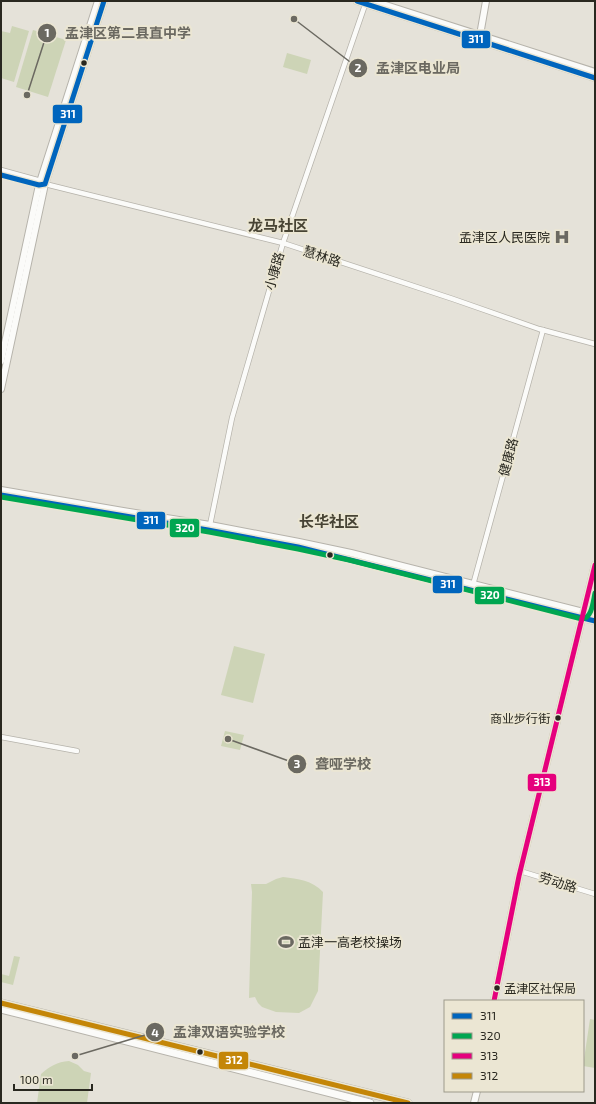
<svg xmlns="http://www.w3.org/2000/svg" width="596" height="1104" viewBox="0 0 596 1104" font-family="'Exo 2','Noto Sans SC',sans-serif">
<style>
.green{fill:#cdd4b6}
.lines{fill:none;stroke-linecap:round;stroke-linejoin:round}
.street-casing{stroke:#b6b3ab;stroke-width:6}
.secondary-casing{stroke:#b6b3ab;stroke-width:8}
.primary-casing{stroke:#b6b3ab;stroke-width:9}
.street{stroke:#fbfbf9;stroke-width:4.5}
.secondary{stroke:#fbfbf9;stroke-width:6}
.primary{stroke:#fbfbf9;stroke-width:7}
.bus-1-casing{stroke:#ebe6d3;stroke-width:8}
.bus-2-casing{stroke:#ebe6d3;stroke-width:8}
.bus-3-casing{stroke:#ebe6d3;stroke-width:8}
.bus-4-casing{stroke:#ebe6d3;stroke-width:8}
.bus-1{stroke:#0065bd;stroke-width:5}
.bus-2{stroke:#00a651;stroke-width:5}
.bus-3{stroke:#e5007d;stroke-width:5}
.bus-4{stroke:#c48608;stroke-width:5}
.bus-dot{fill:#292820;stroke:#ebe6d3;stroke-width:1.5}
.labels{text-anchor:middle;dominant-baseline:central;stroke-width:4;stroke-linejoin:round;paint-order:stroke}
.bus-label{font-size:12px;fill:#292820;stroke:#ebe6d3;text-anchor:end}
.poi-label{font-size:13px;fill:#292820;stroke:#ebe6d3;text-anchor:end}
.street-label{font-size:13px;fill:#292820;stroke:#ebe6d3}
.quarter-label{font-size:15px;font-weight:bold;fill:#484434;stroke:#ebe6d3}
.leader{fill:none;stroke:#6b6961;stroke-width:1.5}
.callout-dot{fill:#6b6961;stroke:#ebe6d3;stroke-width:1.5}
.mark-label{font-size:12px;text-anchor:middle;font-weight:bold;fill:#fff}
.callout-label{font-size:14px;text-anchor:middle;font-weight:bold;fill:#6b6961;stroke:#ebe6d3;stroke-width:4;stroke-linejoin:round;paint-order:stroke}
.line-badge{stroke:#ebe6d3;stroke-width:1.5}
.badge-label{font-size:11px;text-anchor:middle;font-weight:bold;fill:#fff}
</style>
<rect width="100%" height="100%" fill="#e5e2d9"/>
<!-- green -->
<g class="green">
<polygon points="12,26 29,31 14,82 1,78 1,31 10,33"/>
<polygon points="33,30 66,40 48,97 16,87"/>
<polygon points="287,53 311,60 307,74 283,67"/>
<polygon points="234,646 265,654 253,703 221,695"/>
<polygon points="225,731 244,735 240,750 221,746"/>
<path d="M283,877C298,879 312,880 323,892L318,991L310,1007L299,1013L276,1012L262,1007L258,1003L255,997L249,998L252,892L251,884H266L276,879Z"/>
<polygon points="14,956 20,957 13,985 1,982 1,974 9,976"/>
<polygon points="590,1019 595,1020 595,1068 583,1066"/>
<path d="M69,1061L78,1065L84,1071L91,1073L87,1103H37L41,1074C50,1066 57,1062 69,1061Z"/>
</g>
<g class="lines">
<defs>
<g id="street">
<polyline points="1,170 41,181 45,184 283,243 453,299 539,329 595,344"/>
<polyline points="1,175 39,185 42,185"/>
<polyline points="210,525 232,418 283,243 366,2"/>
<polyline points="473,585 543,330"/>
<polyline points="1,737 77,751"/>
<polyline points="520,871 595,894"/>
</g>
<g id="secondary">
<polyline points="357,1 595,78"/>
<polyline points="373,1 595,72"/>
<polyline points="480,35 486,1"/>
<polyline points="1,361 39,185 98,1"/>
<polyline points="1,389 45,184 104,1"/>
<polyline points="1,490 123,511 210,525 299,542 351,553 595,615"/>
<polyline points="1,495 208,530 298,547 349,559 595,621"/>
<polyline points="494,1001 519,876 595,565"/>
<polyline points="474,1103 477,1091"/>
</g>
<g id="primary">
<polyline points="1,1003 408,1103"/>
<polyline points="1,1009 370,1103"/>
</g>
</defs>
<!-- street casing -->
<use href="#street" class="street-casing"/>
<!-- secondary casing -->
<use href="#secondary" class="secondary-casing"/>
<!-- primary casing -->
<use href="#primary" class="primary-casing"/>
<!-- street -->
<use href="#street" class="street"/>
<!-- secondary -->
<use href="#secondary" class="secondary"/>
<!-- primary -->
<use href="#primary" class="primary"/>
<defs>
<g id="bus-1">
<polyline points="357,1 595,78"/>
<polyline points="1,175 39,185 45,184 104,1"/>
<polyline points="1,495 208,530 298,547 595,621"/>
</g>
<path id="bus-2" d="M1,497L209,532L298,549L349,560L582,619C592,618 593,602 595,593"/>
<polyline id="bus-3" points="494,1001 519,876 595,565"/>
<polyline id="bus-4" points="1,1003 408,1103"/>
</defs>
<!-- bus-1 casing -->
<use href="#bus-1" class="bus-1-casing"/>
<!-- bus-2 casing -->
<use href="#bus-2" class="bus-2-casing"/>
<!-- bus-3 casing -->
<use href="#bus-3" class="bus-3-casing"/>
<!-- bus-4 casing -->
<use href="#bus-4" class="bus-4-casing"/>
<!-- bus-1 -->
<use href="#bus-1" class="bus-1"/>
<!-- bus-2 -->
<use href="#bus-2" class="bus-2"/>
<!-- bus-3 -->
<use href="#bus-3" class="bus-3"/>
<!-- bus-4 -->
<use href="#bus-4" class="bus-4"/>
</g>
<!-- icons -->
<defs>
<symbol id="hospital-bare" viewBox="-9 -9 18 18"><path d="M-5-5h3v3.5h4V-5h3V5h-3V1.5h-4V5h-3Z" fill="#6b6961" stroke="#ebe6d3" stroke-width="2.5" paint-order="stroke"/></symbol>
<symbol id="stadium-bare" viewBox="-9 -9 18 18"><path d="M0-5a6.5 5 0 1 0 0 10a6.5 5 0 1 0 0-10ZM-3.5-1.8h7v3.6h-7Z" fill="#6b6961" stroke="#ebe6d3" stroke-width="2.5" paint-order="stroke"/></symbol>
</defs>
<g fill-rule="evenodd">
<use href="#hospital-bare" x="551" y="226" width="22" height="22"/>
<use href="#stadium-bare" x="275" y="931" width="22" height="22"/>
</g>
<!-- markers -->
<g class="bus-dot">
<circle cx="84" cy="63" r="3.5"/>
<circle cx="330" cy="555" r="3.5"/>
<circle cx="558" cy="718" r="3.5"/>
<circle cx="497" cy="988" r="3.5"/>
<circle cx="200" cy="1052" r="3.5"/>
</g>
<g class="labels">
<!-- bus labels -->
<g class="bus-label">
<text x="550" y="718">商业步行街</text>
<text x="504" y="988" text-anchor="start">孟津区社保局</text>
</g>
<!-- poi labels -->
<g class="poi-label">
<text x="550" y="237">孟津区人民医院</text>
<text x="298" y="942" text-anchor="start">孟津一高老校操场</text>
</g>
<!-- street labels -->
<g class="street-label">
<text transform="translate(322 256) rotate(18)">慧林路</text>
<text transform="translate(274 271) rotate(-74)">小康路</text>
<text transform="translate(508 457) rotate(-75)">健康路</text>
<text transform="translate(558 882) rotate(17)">劳动路</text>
</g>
<!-- quarter labels -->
<g class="quarter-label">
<text x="278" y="225">龙马社区</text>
<text x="329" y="521">长华社区</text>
</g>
</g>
<!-- callouts -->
<path class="leader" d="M27 95L47 33M294 19L358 68M228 739L297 764M75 1056L155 1032"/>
<g class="callout-dot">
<circle cx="27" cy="95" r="4"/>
<circle cx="294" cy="19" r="4"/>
<circle cx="228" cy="739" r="4"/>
<circle cx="75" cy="1056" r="4"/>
<circle cx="47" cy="33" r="10"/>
<circle cx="358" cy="68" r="10"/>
<circle cx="297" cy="764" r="10"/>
<circle cx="155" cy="1032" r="10"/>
</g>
<g class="mark-label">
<text x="47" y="37">1</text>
<text x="358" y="72">2</text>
<text x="297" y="768">3</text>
<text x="155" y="1037">4</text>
</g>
<g class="callout-label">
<text x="128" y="38">孟津区第二县直中学</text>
<text x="418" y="73">孟津区电业局</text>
<text x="343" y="769">聋哑学校</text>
<text x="229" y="1037">孟津双语实验学校</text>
</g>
<g class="line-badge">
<rect x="461" y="30" width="30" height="19" rx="4" fill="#0065bd"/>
<rect x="52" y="104" width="31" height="20" rx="4" fill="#0065bd"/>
<rect x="136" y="511" width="30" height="19" rx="4" fill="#0065bd"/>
<rect x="169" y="518" width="31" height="20" rx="4" fill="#00a651"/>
<rect x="432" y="575" width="31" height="19" rx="4" fill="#0065bd"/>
<rect x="474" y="586" width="31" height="19" rx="4" fill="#00a651"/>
<rect x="527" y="773" width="30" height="19" rx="4" fill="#e5007d"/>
<rect x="218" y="1051" width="31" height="19" rx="4" fill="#c48608"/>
</g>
<g class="badge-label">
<text x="476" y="43">311</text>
<text x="68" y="118">311</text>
<text x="151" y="524">311</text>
<text x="185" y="532">320</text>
<text x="448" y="588">311</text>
<text x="490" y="599">320</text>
<text x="542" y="786">313</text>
<text x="234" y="1064">312</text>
</g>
<!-- border -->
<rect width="596" height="1104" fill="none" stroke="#292820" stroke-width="4"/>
<!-- legend -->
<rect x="444" y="1000" width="140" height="92" fill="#ebe6d3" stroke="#9d9a8b"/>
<rect x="452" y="1013" width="20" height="6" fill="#0065bd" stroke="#9d9a8b"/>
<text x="480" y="1020" font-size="12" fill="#292820">311</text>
<rect x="452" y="1033" width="20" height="6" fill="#00a651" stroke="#9d9a8b"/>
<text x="480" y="1040" font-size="12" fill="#292820">320</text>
<rect x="452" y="1053" width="20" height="6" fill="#e5007d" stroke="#9d9a8b"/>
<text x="480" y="1060" font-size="12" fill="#292820">313</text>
<rect x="452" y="1073" width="20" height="6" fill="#c48608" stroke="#9d9a8b"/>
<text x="480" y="1080" font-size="12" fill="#292820">312</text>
<!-- scale -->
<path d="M14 1084v6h78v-6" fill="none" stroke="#292820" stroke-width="2"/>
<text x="20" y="1084" font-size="12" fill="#292820" stroke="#ebe6d3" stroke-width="3" paint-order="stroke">100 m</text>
</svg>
